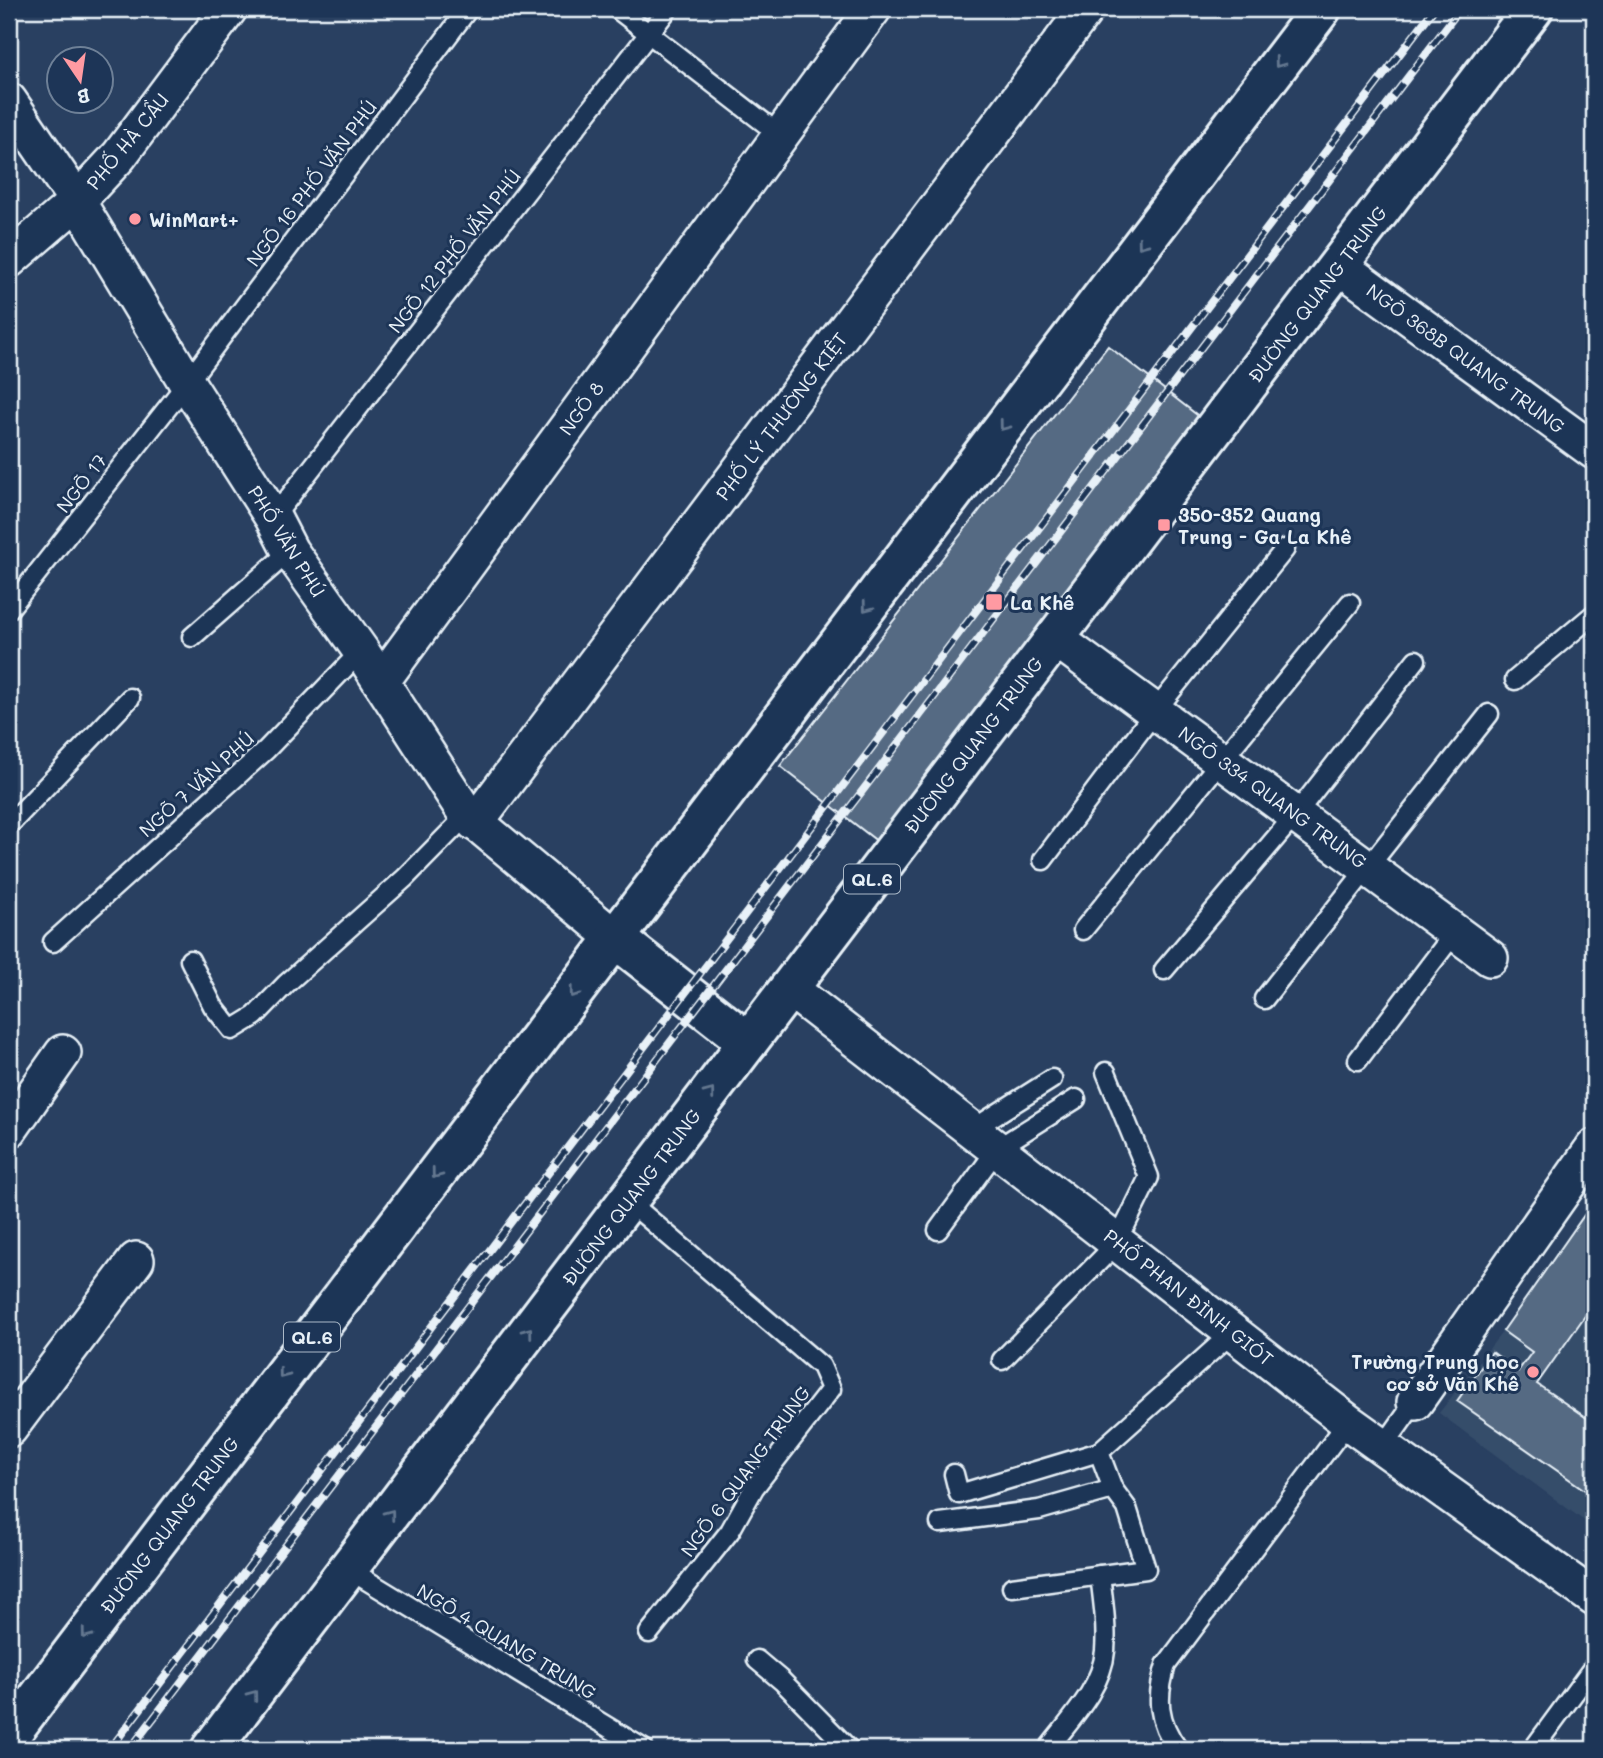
<svg xmlns="http://www.w3.org/2000/svg" width="1603" height="1758" viewBox="0 0 1603 1758" font-family="Mali,sans-serif">
<style>
.built{fill:#364d6b}
.building{fill:#556a83;stroke:#e8f1f8;stroke-width:2}
.lines{fill:none;stroke-linecap:round;stroke-linejoin:round}
.service-casing{stroke:#e8f1f8;stroke-width:23}
.minor-casing{stroke:#e8f1f8;stroke-width:40}
.trunk-casing{stroke:#e8f1f8;stroke-width:44}
.service{stroke:#1d3557;stroke-width:18}
.minor{stroke:#1d3557;stroke-width:35}
.trunk{stroke:#1d3557;stroke-width:38}
.rail-casing{stroke:#e8f1f8;stroke-width:8}
.rail{stroke:#1d3557;stroke-width:5;stroke-dasharray:16;stroke-linecap:butt}
.oneway{stroke:#64778f}
.poi-dot{fill:#ff9aa2;stroke:#1d3557;stroke-width:2.5}
.labels{text-anchor:middle;dominant-baseline:central;stroke-width:6;stroke-linejoin:round;paint-order:stroke}
.shield{fill:#1d3557;stroke:#abb9c8;stroke-width:2}
.shield-label{font-size:18px;font-weight:bold;fill:#e8f1f8}
.street-label{font-size:19px;fill:#e8f1f8;stroke:#1d3557}
.poi-label{font-size:19px;font-weight:bold;fill:#e8f1f8;stroke:#1d3557;text-anchor:start}
</style>
<rect width="100%" height="100%" fill="#294061"/>
<filter id="ink" filterUnits="userSpaceOnUse"><feTurbulence type="fractalNoise" baseFrequency=".0143" numOctaves="2"/><feDisplacementMap in="SourceGraphic" scale="14" xChannelSelector="R" yChannelSelector="G"/><feConvolveMatrix kernelMatrix="1 2 1 2 8 2 1 2 1" color-interpolation-filters="sRGB"/></filter>
<g filter="url(#ink)">
<!-- built -->
<polygon class="built" points="1594,1201 1594,1528 1439,1413 1503,1331"/>
<!-- building -->
<g class="building">
<polygon points="1108,346 1210,425 882,845 780,766"/>
<polygon points="1594,1201 1594,1303 1537,1384 1594,1423 1594,1477 1585,1490 1457,1401 1492,1352 1518,1371 1532,1352 1503,1331"/>
</g>
<g class="lines">
<defs>
<g id="service">
<polyline points="617,9 780,135"/>
<polyline points="273,518 668,9"/>
<polyline points="9,609 187,383 468,9"/>
<polyline points="192,637 290,551"/>
<polyline points="1515,680 1594,614"/>
<polyline points="9,816 13,821 130,698"/>
<polyline points="1043,860 1156,710 1285,549"/>
<polyline points="1083,930 1350,603"/>
<polyline points="53,942 266,750 361,651"/>
<polyline points="190,960 213,1006 232,1030 255,1016 286,984 405,878 467,815"/>
<polyline points="1164,970 1296,814 1416,660"/>
<polyline points="1264,999 1489,714"/>
<polyline points="1358,1060 1455,932"/>
<polyline points="1106,1072 1149,1177 1126,1224 1113,1238"/>
<polyline points="973,1129 1052,1079"/>
<polyline points="628,1201 821,1366 831,1389 754,1488 730,1531 649,1633"/>
<polyline points="938,1230 998,1148 1076,1099"/>
<polyline points="1002,1360 1118,1242"/>
<polyline points="1383,1447 1415,1402"/>
<polyline points="954,1474 959,1494 1099,1452"/>
<polyline points="940,1523 1039,1510 1113,1489"/>
<polyline points="348,1569 644,1749"/>
<polyline points="1012,1587 1146,1569 1127,1508 1113,1489 1099,1452 1233,1332"/>
<polyline points="757,1660 782,1681 849,1749"/>
<path d="M1048,1749C1069,1721 1102,1688 1105,1651C1107,1626 1103,1600 1100,1575"/>
<path d="M1178,1749C1157,1721 1156,1697 1166,1665L1348,1422"/>
<polyline points="1533,1749 1594,1666"/>
</g>
<g id="minor">
<polyline points="9,101 77,201 187,383 273,518 290,551 361,651 467,815 615,938"/>
<polyline points="9,260 77,201 119,156 229,9"/>
<polyline points="1338,265 1594,451"/>
<polyline points="1055,638 1490,958"/>
<polyline points="381,682 873,9"/>
<polyline points="475,823 1086,9"/>
<polyline points="789,988 1348,1422 1594,1598"/>
<polyline points="9,1130 63,1053"/>
<polyline points="1415,1402 1594,1147"/>
<polyline points="9,1429 136,1260"/>
</g>
<g id="trunk">
<polyline points="615,938 748,1042"/>
<polyline points="9,1736 1321,9"/>
<polyline points="211,1749 1533,9"/>
</g>
</defs>
<!-- service casing -->
<use href="#service" class="service-casing"/>
<!-- minor casing -->
<use href="#minor" class="minor-casing"/>
<!-- trunk casing -->
<use href="#trunk" class="trunk-casing"/>
<!-- service -->
<use href="#service" class="service"/>
<!-- minor -->
<use href="#minor" class="minor"/>
<!-- trunk -->
<use href="#trunk" class="trunk"/>
<defs>
<g id="rail">
<polyline points="110,1749 1434,9"/>
<polyline points="130,1749 1460,9"/>
</g>
</defs>
<!-- rail casing -->
<use href="#rail" class="rail-casing"/>
<!-- rail -->
<use href="#rail" class="rail"/>
</g>
<!-- one-way arrows -->
<defs><path id="oneway-chevron" d="M-2-3.5L2.5 0L-2 3.5" fill="none" stroke-width="1.6" stroke-linecap="round" stroke-linejoin="round" transform="scale(1.75)"/></defs>
<g class="oneway">
<use href="#oneway-chevron" transform="translate(1279 63) rotate(127)"/>
<use href="#oneway-chevron" transform="translate(1142 244) rotate(127)"/>
<use href="#oneway-chevron" transform="translate(1004 426) rotate(127)"/>
<use href="#oneway-chevron" transform="translate(867 607) rotate(127)"/>
<use href="#oneway-chevron" transform="translate(574 993) rotate(127)"/>
<use href="#oneway-chevron" transform="translate(710 1093) rotate(-53)"/>
<use href="#oneway-chevron" transform="translate(436 1174) rotate(127)"/>
<use href="#oneway-chevron" transform="translate(528 1332) rotate(-53)"/>
<use href="#oneway-chevron" transform="translate(283 1374) rotate(127)"/>
<use href="#oneway-chevron" transform="translate(390 1514) rotate(-53)"/>
<use href="#oneway-chevron" transform="translate(86 1634) rotate(127)"/>
<use href="#oneway-chevron" transform="translate(253 1695) rotate(-53)"/>
</g>
</g>
<!-- markers -->
<g class="poi-dot">
<circle cx="135" cy="219" r="7"/>
<rect x="1157" y="518" width="14" height="14" rx="3.5"/>
<rect x="985" y="593" width="18" height="18" rx="3.5"/>
<circle cx="1533" cy="1372" r="7"/>
</g>
<g class="labels">
<!-- shield labels -->
<g class="shield">
<rect x="844" y="864.5" width="56" height="29" rx="5"/>
<rect x="284" y="1322.5" width="56" height="29" rx="5"/>
</g>
<g class="shield-label">
<text x="872" y="879">QL.6</text>
<text x="312" y="1337">QL.6</text>
</g>
<!-- street labels -->
<g class="street-label">
<text transform="translate(127 141) rotate(-51)">PHỐ HÀ CẦU</text>
<text transform="translate(311 183) rotate(-53)">NGÕ 16 PHỐ VĂN PHÚ</text>
<text transform="translate(454 251) rotate(-52)">NGÕ 12 PHỐ VĂN PHÚ</text>
<text transform="translate(1317 294) rotate(-53)">ĐƯỜNG QUANG TRUNG</text>
<text transform="translate(1466 358) rotate(36)">NGÕ 368B QUANG TRUNG</text>
<text transform="translate(581 408) rotate(-54)">NGÕ 8</text>
<text transform="translate(781 416) rotate(-53)">PHỐ LÝ THƯỜNG KIỆT</text>
<text transform="translate(81 483) rotate(-52)">NGÕ 17</text>
<text transform="translate(287 541) rotate(58)">PHỐ VĂN PHÚ</text>
<text transform="translate(973 745) rotate(-53)">ĐƯỜNG QUANG TRUNG</text>
<text transform="translate(196 784) rotate(-42)">NGÕ 7 VĂN PHÚ</text>
<text transform="translate(1273 797) rotate(36)">NGÕ 334 QUANG TRUNG</text>
<text transform="translate(631 1197) rotate(-53)">ĐƯỜNG QUANG TRUNG</text>
<text transform="translate(1189 1297) rotate(38)">PHỐ PHAN ĐÌNH GIÓT</text>
<text transform="translate(745 1471) rotate(-54)">NGÕ 6 QUANG TRUNG</text>
<text transform="translate(169 1525) rotate(-53)">ĐƯỜNG QUANG TRUNG</text>
<text transform="translate(507 1641) rotate(31)">NGÕ 4 QUANG TRUNG</text>
</g>
<!-- poi labels -->
<g class="poi-label">
<text x="149" y="219">WinMart+</text>
<text x="1178" y="514">350-352 Quang<tspan x="1178" dy="22">Trung - Ga La Khê</tspan></text>
<text x="1010" y="602">La Khê</text>
<text x="1519" y="1361" text-anchor="end">Trường Trung học<tspan x="1519" dy="22">cơ sở Văn Khê</tspan></text>
</g>
</g>
<!-- margin -->
<rect width="1603" height="1758" fill="none" stroke="#1d3557" stroke-width="35"/>
<rect x="18" y="18" width="1568" height="1723" fill="none" stroke="#e8f1f8" stroke-width="2.5" filter="url(#ink)"/>
<!-- north arrow -->
<g transform="translate(80 80) rotate(167)"><circle r="33" fill="#1d3557" stroke="#6e8097" stroke-width="2"/>
<path d="M0-5L12 26L0 18L-12 26Z" fill="#ff9aa2"/>
<text y="-10" font-size="19" font-weight="bold" text-anchor="middle" fill="#e8f1f8">B</text>
</g>
</svg>
